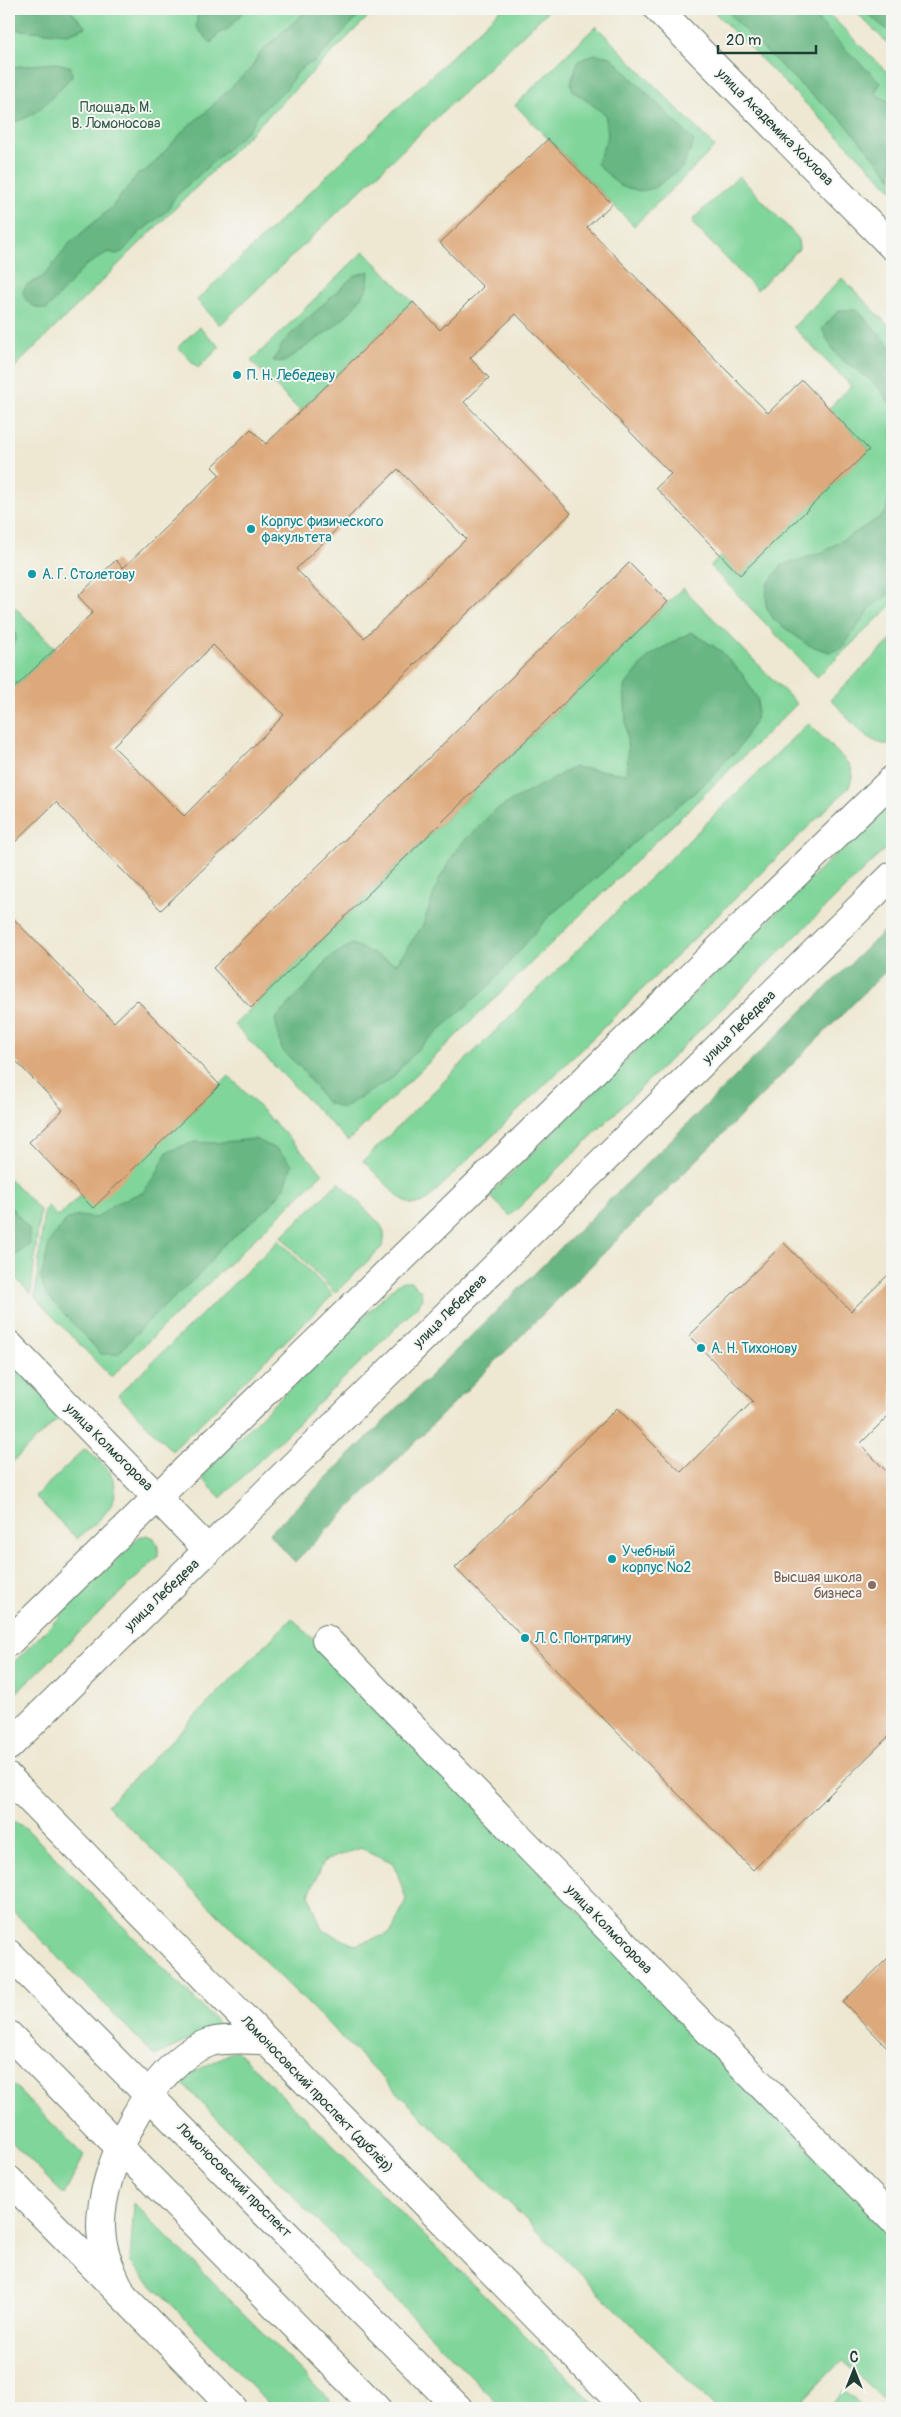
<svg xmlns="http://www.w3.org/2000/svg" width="901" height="2417" viewBox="0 0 901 2417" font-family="Pangolin,sans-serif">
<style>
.green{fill:#7fd59a;stroke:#4f8967;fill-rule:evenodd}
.forest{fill:#67b682;stroke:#437a5b}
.building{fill:#dda97a;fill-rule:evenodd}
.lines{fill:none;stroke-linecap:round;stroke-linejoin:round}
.minor-casing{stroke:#67796b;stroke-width:30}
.major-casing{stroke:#67796b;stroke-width:30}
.minor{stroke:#fff;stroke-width:28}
.major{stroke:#fff;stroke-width:28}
.culture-dot{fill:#0f9aa8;stroke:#f6f6f2;stroke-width:2}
.education-dot{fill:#8d6e63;stroke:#f6f6f2;stroke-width:2}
.labels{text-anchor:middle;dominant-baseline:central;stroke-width:4;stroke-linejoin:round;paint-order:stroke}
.park-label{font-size:14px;fill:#325b48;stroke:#f6f6f2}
.street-label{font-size:14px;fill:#1f3d34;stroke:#f6f6f2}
.culture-label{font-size:14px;fill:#0d838f;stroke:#f6f6f2;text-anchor:start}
.education-label{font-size:14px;fill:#785e54;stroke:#f6f6f2;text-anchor:end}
</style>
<rect width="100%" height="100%" fill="#f6f6f2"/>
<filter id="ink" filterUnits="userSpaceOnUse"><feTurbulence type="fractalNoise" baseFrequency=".02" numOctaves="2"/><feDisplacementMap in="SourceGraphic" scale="10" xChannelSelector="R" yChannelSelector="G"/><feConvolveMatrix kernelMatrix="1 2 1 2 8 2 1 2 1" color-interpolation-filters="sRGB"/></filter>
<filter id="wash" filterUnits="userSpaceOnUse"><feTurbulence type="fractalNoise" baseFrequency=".0096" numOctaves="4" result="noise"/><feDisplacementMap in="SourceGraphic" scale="20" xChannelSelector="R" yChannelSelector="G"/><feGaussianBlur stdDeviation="1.12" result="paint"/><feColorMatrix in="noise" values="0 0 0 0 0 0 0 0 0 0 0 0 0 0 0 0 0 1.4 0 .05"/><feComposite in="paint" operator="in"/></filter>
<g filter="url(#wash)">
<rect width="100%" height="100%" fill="#eee8d2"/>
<!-- green -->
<g class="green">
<polygon points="9,9 376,9 9,373"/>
<polygon points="501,9 550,9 220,325 197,300"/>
<polygon points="711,9 824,9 892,77 892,190"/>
<polygon points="853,9 892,9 892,48"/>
<polygon points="596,26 715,147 634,226 515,105"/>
<polygon points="739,176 798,238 799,249 757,290 693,224 694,218"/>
<polygon points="364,251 413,302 300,411 251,361"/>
<polygon points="842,278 892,329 892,605 817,677 710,566 721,556 740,574 869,450 829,408 851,386 793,327"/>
<polygon points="199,327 220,347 198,368 178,347"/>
<polygon points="683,588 797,704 348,1141 234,1025"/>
<polygon points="9,601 55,648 9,693"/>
<path d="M892,639V744C870,749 845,714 831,699Z"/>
<polygon points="808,723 850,765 853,775 849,787 426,1201 412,1205 399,1197 363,1161"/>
<polygon points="892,799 892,842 510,1216 489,1195"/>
<polygon points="229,1076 323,1173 111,1377 35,1298 44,1210 48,1206 58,1217 81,1195 93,1207"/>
<polygon points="9,1178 40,1210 31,1294 9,1271"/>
<path d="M339,1182L379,1223C385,1231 386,1237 382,1247L335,1293L281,1237Z"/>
<polygon points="279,1240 333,1295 172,1451 118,1395"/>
<polygon points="403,1281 411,1281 421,1291 422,1298 419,1305 221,1498 200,1476 397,1284"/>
<polygon points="9,1360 63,1414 9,1465"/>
<path d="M85,1449C93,1456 105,1464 110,1473C128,1502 96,1522 77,1539L35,1496Z"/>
<polygon points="148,1535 154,1538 158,1547 158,1557 9,1700 9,1667 139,1537"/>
<path d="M292,1618L892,2233V2408L842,2360L795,2408H716L107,1805ZM360,1848L394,1863L406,1899L391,1933L355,1945L322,1930L309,1894L324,1861Z"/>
<polygon points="9,1820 25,1827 220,2025 155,2056 9,1907"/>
<polygon points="236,2050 599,2408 502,2408 179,2080"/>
<polygon points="9,2080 84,2156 64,2195 9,2139"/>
<polygon points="134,2203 337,2408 273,2408 130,2262"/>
<polygon points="844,2390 861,2406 859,2408 828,2408"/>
</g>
<!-- forest -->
<g class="forest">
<polygon points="9,9 69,9 86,27 68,34 9,29"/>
<polygon points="216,9 246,9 228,29 218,34 211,43 196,27 198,11 207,16"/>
<path d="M308,9H365L315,62L307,64L295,75L287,88L260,112L247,131L190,183L174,198L168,210L139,233L122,252L116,254L108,252L85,266L47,309C34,308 26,305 23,291L27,285L41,278L49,270L70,243L111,208L138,174L144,172L155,162L188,126L205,113L252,67L258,55Z"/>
<polygon points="726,9 808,9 844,48 880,82 875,94 892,103 892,178 842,120 805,89 743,29"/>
<polygon points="862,9 887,9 892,14 892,34"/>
<polygon points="595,54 611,57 694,141 683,167 654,188 641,191 620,186 597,164 608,135 605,114 573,91 571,83 578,61"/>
<path d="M57,63L71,67L72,76C55,93 34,122 9,122V67Z"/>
<polygon points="369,271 368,287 353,309 334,327 284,362 273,361 282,345 293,332 354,276"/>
<path d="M839,310H857L892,348V410C884,385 861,374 841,359C833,352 827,338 822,329Z"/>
<polygon points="892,476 892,592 872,606 842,648 829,652 808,645 774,620 766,606 767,585 782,565 823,552 879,518 886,512"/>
<polygon points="9,622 13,624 16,638 9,653"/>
<polygon points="691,632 721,651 743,675 758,700 756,719 737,751 724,761 717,772 700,788 643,834 603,872 549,916 490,985 418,1049 391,1079 342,1108 326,1102 301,1068 282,1050 275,1019 312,980 329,958 352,944 396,964 423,925 439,880 458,847 494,811 574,767 626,774 628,756 624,687 649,656"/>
<polygon points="892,923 892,965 295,1562 269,1534"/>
<polygon points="255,1139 278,1150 292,1164 285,1187 268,1208 220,1248 202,1272 144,1325 118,1354 101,1354 45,1293 41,1277 50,1241 66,1220 78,1216 97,1218 114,1204 143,1192 155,1177 167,1152 194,1142 213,1143"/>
<polygon points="9,1205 29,1229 30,1244 16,1255 9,1252"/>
</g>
<g id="blocks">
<!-- building -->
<g class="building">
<path d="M548,139L612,204L587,227L768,413L802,380L869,450L740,575L656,488L671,474L516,314L470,358L489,378L464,402L571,513L161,910L56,802L9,848V693L93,612L78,596L116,560L123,568L220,475L212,467L251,429L266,444L413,302L440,330L483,287L440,243ZM398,469L466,539L364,638L296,569ZM213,645L284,715L184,816L113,746Z"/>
<polygon points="629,563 668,602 251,1008 213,968"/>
<polygon points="9,914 114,1022 137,1000 220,1085 93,1208 29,1142 63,1110 9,1054"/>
<polygon points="784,1243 851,1311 892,1271 892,1412 860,1444 892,1477 892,1733 753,1870 455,1568 617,1408 681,1472 753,1401 689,1336"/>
<polygon points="892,1954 892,2052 843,2002"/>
</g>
</g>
</g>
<g filter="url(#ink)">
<use href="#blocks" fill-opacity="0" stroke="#67796b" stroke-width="1"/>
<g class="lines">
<defs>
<g id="minor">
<polyline points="658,9 892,246"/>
<polyline points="9,1345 208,1550"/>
<polyline points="326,1639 892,2219"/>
<polyline points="9,1642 892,780"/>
<polyline points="9,1746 892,876"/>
<polyline points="9,1778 626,2408"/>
<polyline points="9,2180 233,2408"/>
<path d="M122,2294C112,2272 101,2251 101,2226C100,2169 152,2060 211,2042C227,2038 247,2040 264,2040"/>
</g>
<g id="major">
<polyline points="9,1954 458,2408"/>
<polyline points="9,2035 376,2408"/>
</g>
</defs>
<!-- minor casing -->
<use href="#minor" class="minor-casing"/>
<!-- major casing -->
<use href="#major" class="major-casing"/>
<!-- minor -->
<use href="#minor" class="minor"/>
<!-- major -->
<use href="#major" class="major"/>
</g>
</g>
<!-- markers -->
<g class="culture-dot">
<circle cx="237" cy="375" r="5"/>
<circle cx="251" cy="529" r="5"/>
<circle cx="32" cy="574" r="5"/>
<circle cx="701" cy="1348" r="5"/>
<circle cx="612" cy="1559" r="5"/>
<circle cx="525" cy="1638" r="5"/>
</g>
<circle class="education-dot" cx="872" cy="1585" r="5"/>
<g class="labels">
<!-- park labels -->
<g class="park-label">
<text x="116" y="107">Площадь М.<tspan x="116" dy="16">В. Ломоносова</tspan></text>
</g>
<!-- street labels -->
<g class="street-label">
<text transform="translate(775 127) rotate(45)">улица Академика Хохлова</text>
<text transform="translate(739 1027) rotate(-45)">улица Лебедева</text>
<text transform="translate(450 1311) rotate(-45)">улица Лебедева</text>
<text transform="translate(109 1447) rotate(45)">улица Колмогорова</text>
<text transform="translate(162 1595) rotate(-44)">улица Лебедева</text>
<text transform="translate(609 1929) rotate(46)">улица Колмогорова</text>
<text transform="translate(317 2094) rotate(46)">Ломоносовский проспект (дублёр)</text>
<text transform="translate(234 2180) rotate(45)">Ломоносовский проспект</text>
</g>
<!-- culture labels -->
<g class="culture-label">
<text x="247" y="375">П. Н. Лебедеву</text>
<text x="261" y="521">Корпус физического<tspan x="261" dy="16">факультета</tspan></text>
<text x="42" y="574">А. Г. Столетову</text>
<text x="711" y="1348">А. Н. Тихонову</text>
<text x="622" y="1551">Учебный<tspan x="622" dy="16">корпус №2</tspan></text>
<text x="535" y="1638">Л. С. Понтрягину</text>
</g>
<!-- education labels -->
<g class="education-label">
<text x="862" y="1577">Высшая школа<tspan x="862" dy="16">бизнеса</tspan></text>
</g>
</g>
<!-- margin -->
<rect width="901" height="2417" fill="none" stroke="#f6f6f2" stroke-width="30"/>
<!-- north arrow -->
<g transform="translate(854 2370)" stroke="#f6f6f2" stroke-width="4" paint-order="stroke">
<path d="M0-4L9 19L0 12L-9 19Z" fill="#1f3d34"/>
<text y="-8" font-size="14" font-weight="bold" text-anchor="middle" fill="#1f3d34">С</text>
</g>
<!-- scale -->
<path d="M718 45v8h98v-8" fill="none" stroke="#1f3d34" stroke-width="2.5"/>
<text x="726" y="45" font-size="15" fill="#1f3d34" stroke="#f6f6f2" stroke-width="4" paint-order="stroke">20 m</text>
</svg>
